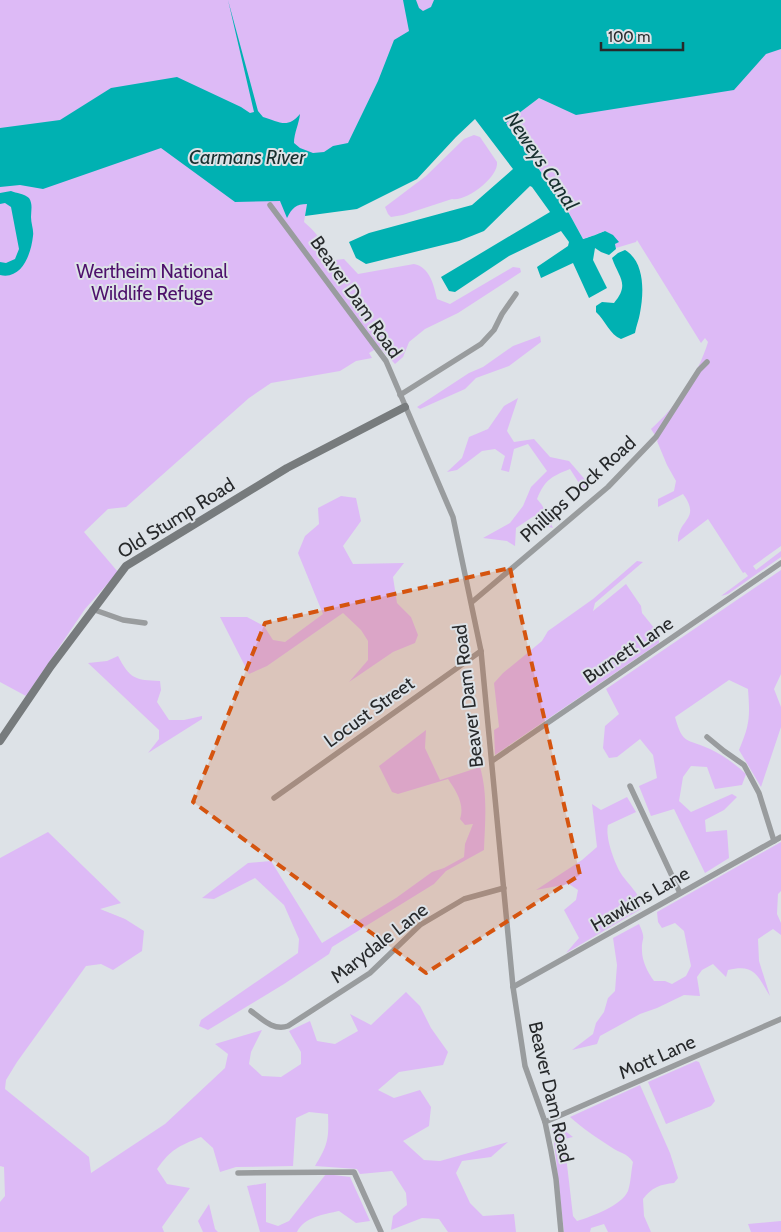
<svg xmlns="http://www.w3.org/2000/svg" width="781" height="1232" viewBox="0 0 781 1232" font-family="Cabin,sans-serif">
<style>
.green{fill:#ddbaf6}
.water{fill:#00b1b2}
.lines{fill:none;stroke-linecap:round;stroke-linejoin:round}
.street{stroke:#999c9e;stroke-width:5.5}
.secondary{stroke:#777b7d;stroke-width:8}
.marked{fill:#d5540f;fill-opacity:0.2;stroke:#d5540f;stroke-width:4;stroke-dasharray:10 6;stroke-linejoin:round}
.labels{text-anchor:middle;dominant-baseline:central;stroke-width:4;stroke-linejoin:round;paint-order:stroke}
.park-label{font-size:19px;fill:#4d106b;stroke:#dde2e7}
.street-label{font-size:19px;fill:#27292b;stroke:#dde2e7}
.water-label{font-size:20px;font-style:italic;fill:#172f2e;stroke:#dde2e7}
</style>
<rect width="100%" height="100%" fill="#dde2e7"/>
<!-- green -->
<g class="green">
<path d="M0,0H781V546L753,566L756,570L781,551V557L728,594L721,596L748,576L745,572L743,573L708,519L678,542C677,519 702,520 683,494L658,507V499L674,491L676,481L667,465L657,441L658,440L651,429C676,407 698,375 708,342L705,338L701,343L637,240L636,242L616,248L615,244L618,242L605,231C603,232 584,239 583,239L565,206L506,123L539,98L561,108L537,90L296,194L290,213C293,205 299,204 307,204L304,222C313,230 322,238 323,250L318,255L328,268L327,261L344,259L358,274L414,264C430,267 434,286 437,299L450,304L513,267L520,268L521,272L458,313L425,329L409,342L403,357L395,364L379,347L369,353L372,358L356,361L340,371L271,383L249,398L126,507L108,509L84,532L118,572L85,609L26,696L0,682Z"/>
<path d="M474,135L480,137L497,162C499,177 466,202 452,199L403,215L391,217L388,214L385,207L426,176L464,139Z"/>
<polygon points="540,336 541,342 509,366 476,378 465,389 420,409 417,407 469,373 483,367 513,346"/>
<path d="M518,398L507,431L514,442L534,439L550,457L569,461L588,483L584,491L570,469C550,477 545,480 537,499L542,505L553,528L545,526L534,516L516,528L515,546L507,541L483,538L510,523L523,506L531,487L547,471L528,444L514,449L509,472L501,470L505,456L495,449L482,451L457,470L447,472L462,458L469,437L488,429L504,406Z"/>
<polygon points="341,496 356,498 361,521 343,546 353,564 404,563 393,577 397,603 411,617 418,635 415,643 393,652 349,682 368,660 368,641 361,630 343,613 267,666 249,674 220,617 247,617 264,626 273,640 285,642 323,614 298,553 305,536 319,524 318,508"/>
<polygon points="637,561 643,562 595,603 593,611 626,584 641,606 642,613 659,634 659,643 495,755 494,730 499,727 494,683 503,673 542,641 548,631 593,599"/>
<path d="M781,570V674L774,689L781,707V727L761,787L739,750C750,724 750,717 748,689L729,680L675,717C683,746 687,738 710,749C723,755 735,764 746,774L742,785L715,789L707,767L691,766L683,777L679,801L691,812L732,794L737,797L724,810L705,820L706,832L727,830L729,858L705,873L674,809L651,816L639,786L657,778L653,755L640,739L617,757L609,758L603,748L605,726L619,714L606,689Z"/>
<path d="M118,656C130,679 135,680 160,681L161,690L157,702L169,720H184L202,716V719L148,753L159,739V730L88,663L107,661Z"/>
<path d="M426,730L425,748L440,780L480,767C488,794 485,822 484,850L446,871L434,884L332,947L329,954L284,984L208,1030L199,1026L201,1020L298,953L299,939L284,905L255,878L214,899L202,898L248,863L271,861L322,943L396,898L432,872L444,868L464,857L465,844L473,824L465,825L460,819C465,804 456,791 448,779L398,794L392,792L379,766Z"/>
<path d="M627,797L636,812L608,825C605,837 614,861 620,872C627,884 642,894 641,909L566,953L579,938L564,910L576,900L578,890L569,884L536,890L582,860L597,847L592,804L601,810Z"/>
<path d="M48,832L121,903L100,909L125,919L144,931L142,951L113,970L101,964L86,966L17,1062L6,1080L5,1089L89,1157L91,1173L165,1124L225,1068L228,1054L215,1044L262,1030L251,1052L249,1064L262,1076L281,1077L301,1064V1052L289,1031L310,1021L317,1041L335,1044L358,1031L350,1014L371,1025L406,992L420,1006L431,1028L448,1052L443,1065L399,1072L378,1090L394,1098L420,1090L431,1107L429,1126L403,1141L424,1160L440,1161L508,1142L491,1157L462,1161L456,1173L470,1203L483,1216L514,1214L516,1232H448L439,1219L422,1218L391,1230L393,1216L407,1205L406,1193L392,1171L360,1174L357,1169L315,1166C328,1145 329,1139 328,1114L309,1112L296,1118L293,1166L236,1167L220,1172L213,1148L201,1137C179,1146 171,1149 157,1169L167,1184L190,1188L162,1227L164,1232H0V1202L5,1196L4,1167L0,1166V858Z"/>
<path d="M781,842V891L778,894L777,914L781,923V935L773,929L758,939L759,961L770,996C757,975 755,964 728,970L726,977L713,964L702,970L697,977L700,996L684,995L657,1008L640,1014L600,1036L597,1044L572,1050L593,1034L596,1023L604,1012L608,998L615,991L617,965L613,938L639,924C647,941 641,937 642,951C642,961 648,973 654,981H665L672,984L686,976L691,966L684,931L675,923L662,928L658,922L657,912Z"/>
<polygon points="696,1061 699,1062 715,1101 711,1106 666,1124 648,1082"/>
<path d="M640,1085L670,1153L678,1178L674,1183C661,1184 651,1188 643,1199L644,1216L651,1232H608L604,1224L591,1228L590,1232H564L552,1124L555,1123L573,1137L564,1139L573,1216L577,1221C593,1216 621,1206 628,1191C631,1182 631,1171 633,1162C626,1152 621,1154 611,1147C597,1138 582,1128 570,1117Z"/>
<path d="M326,1174L350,1177L370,1221L356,1223L339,1211C325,1214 304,1217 297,1232H260L247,1186L266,1183V1222L278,1226L289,1221Z"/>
<polygon points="209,1204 215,1229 218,1232 203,1232 198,1221"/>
<polygon points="781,1221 781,1232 751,1232 748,1224"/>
</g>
<!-- water -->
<g class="water">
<path d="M228,0L258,111L263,117C279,122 288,129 300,114C299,124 294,133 294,143L300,148L313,153L324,152L333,146L348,143L378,81L394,40L409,31L403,0H416L419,8L423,11L431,7L434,0H781V49L766,54L734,90L576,115L539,98L506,123L565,206L583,239C585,239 603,232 605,231L613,235L619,242L615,244L616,249L609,255L601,252L595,248L593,260L607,288L589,298L573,263L541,278L537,267L568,246L569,242L561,231L509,256L455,292L449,291L441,277L550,212L532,187L530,186L484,231L459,241L366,264L356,258L349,242L369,233L472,205L513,169L475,119L456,137L417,179L357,209L305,216L307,204C296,204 292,208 287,218L280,201L235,202L161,148L43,189L20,185L0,187V128L60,120L111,88L177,77L241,107L250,113L254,112Z"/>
<path d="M11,191C16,193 25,194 29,198C33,204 31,211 31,217C31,224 34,230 33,236C31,254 22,280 0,275V262L6,263L15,259L19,249L11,207L5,203L0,204V193Z"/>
<path d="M625,250C645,262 644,292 640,313C639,320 636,326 635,333L621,339C610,335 605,320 596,312V306L602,302L614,303C630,284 619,278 612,258L618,253Z"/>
</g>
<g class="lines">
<!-- street -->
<g class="street">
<polyline points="270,205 386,361 453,517 481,651 513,987 525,1066 545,1122 551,1151 556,1179 561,1232"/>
<polyline points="400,395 481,344 494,330 502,314 516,294"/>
<polyline points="472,602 608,487 656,437 699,370 707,362"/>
<polyline points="92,609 123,620 145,623"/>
<polyline points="707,737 724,751 744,765 759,793 774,841"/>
<polyline points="492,761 781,563"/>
<polyline points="630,786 680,893"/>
<polyline points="274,798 481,651"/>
<polyline points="513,987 781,837"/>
<path d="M251,1011C262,1019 273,1031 288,1026L370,973L420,925L464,899L504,888"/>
<polyline points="545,1122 781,1019"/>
<polyline points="238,1173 354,1172 381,1232"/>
</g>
<!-- secondary -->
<polyline class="secondary" points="0,741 51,666 126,566 287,468 405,407"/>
</g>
<!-- marked area -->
<path class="marked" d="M510,568L580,875L426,973L193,802L265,623Z"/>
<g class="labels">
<!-- park labels -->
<g class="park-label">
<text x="152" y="271">Wertheim National<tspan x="152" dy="22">Wildlife Refuge</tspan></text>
</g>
<!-- street labels -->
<g class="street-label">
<text transform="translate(356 297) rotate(55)">Beaver Dam Road</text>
<text transform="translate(578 489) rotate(-42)">Phillips Dock Road</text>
<text transform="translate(176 518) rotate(-32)">Old Stump Road</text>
<text transform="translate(628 650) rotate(-34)">Burnett Lane</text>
<text transform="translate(468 696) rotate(-97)">Beaver Dam Road</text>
<text transform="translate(369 712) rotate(-36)">Locust Street</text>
<text transform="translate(640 899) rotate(-30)">Hawkins Lane</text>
<text transform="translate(379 943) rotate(-38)">Marydale Lane</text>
<text transform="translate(657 1057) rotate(-24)">Mott Lane</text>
<text transform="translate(551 1092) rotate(77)">Beaver Dam Road</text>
</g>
<!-- water labels -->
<g class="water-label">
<text x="247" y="157">Carmans River</text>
<text transform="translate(542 161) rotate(56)">Neweys Canal</text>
</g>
</g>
<!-- scale -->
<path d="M601 42v8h82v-8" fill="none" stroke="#27292b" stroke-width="2.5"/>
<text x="608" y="42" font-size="15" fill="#27292b" stroke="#dde2e7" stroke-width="4" paint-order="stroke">100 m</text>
</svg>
